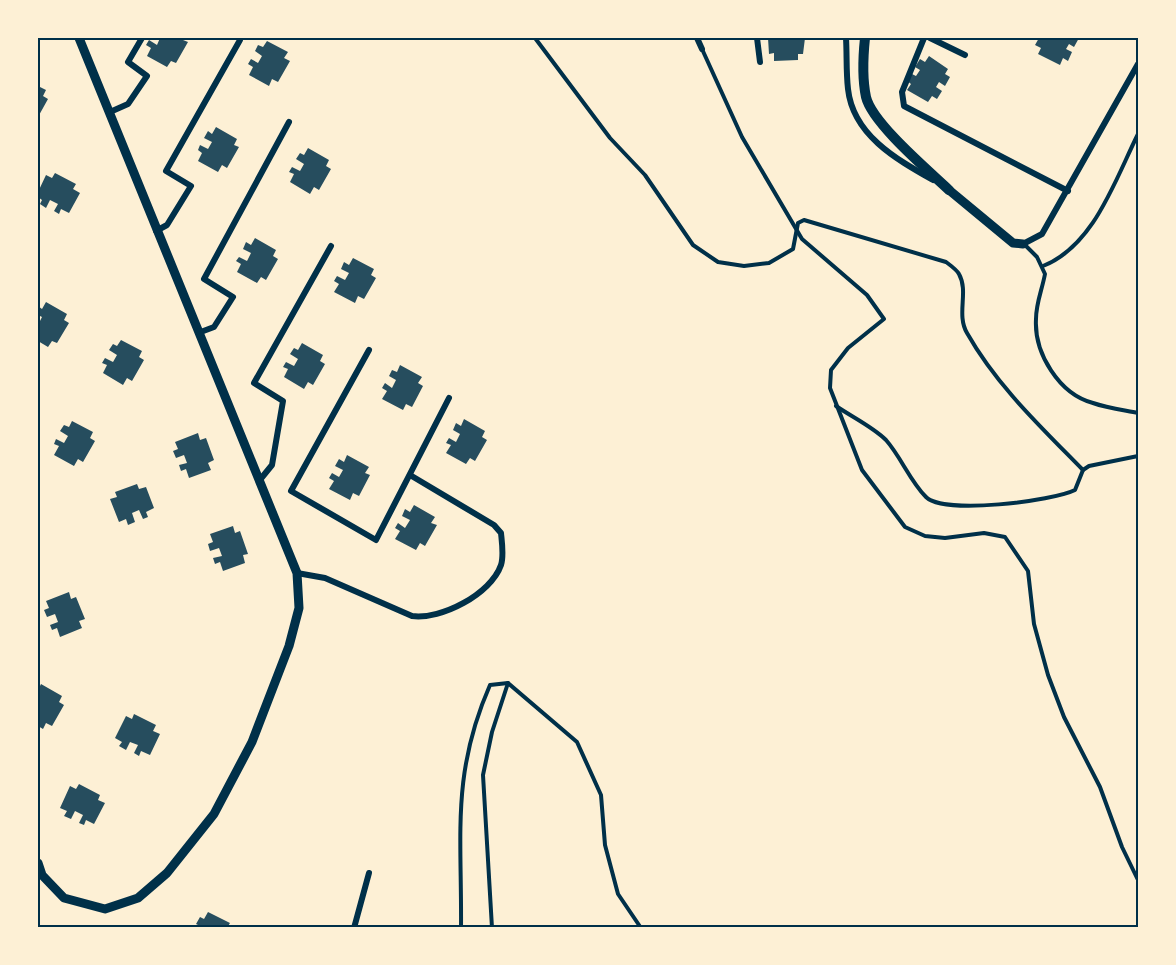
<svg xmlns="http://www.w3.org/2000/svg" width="1176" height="965" viewBox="0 0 1176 965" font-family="Karla,sans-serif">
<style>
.building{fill:#264d5e}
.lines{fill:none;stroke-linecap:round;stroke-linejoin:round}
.service{stroke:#003049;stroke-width:4}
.minor{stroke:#003049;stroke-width:6}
.tertiary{stroke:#003049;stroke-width:9}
.secondary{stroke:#003049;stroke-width:10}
.neatline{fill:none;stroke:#003049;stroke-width:2}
</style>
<rect width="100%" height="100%" fill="#fdf0d5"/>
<!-- building -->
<g class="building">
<polygon points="160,38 184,38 183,40 188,42 176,63 171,61 167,67 147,56 151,48 146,45 149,40 157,45"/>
<polygon points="768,38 805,38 803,54 798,54 798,60 774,61 774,53 769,54"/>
<polygon points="1039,38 1045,40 1046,38 1079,38 1074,47 1069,44 1066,49 1072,52 1068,61 1063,58 1060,65 1038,54 1041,48 1035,45"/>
<polygon points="267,41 288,52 284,58 290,61 278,82 272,79 269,86 249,75 253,67 248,64 251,59 258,63 262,56 255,51 258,45 263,47"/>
<polygon points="929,56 948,69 945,74 950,77 945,86 939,82 936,87 942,91 937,99 932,96 928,102 907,90 911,84 906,80 910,73 916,76 920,70 915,67 920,59 925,62"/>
<polygon points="38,86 46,90 43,96 48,99 38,117"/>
<polygon points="216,127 237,139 234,145 239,147 227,168 222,165 218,172 198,161 202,153 198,150 200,145 208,149 212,142 204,138 208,131 212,134"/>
<polygon points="308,148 329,160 326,166 331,169 319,190 314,187 310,194 290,182 294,174 289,172 292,167 300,171 304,164 296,159 300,153 304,155"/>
<polygon points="55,173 76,184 73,189 80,193 69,213 61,209 59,214 54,211 58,204 50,200 46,208 40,204 42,200 38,197 38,192 46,175 52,178"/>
<polygon points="255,238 276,250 273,256 278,259 266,280 261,277 257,283 237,272 241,264 236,261 239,257 247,261 251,253 243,249 246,242 251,245"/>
<polygon points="353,258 374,269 371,275 376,278 364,299 358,296 355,303 334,292 339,284 334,281 337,276 345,280 349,273 341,269 344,262 349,265"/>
<polygon points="46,302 67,314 64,320 69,323 57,343 52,341 48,347 38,341 38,325 42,317 38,315 38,306 42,309"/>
<polygon points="121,340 142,351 139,357 144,360 132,381 127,378 123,385 103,373 107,365 102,363 105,358 113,362 117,355 109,350 113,344 117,346"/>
<polygon points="302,343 323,355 320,361 325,364 313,385 308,382 304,389 284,377 288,369 283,367 286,362 294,366 298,359 290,354 294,348 298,350"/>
<polygon points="400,365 422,377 418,383 423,386 412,407 406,404 403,410 382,399 387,391 382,388 385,383 392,388 396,380 389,376 392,370 397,372"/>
<polygon points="464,419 485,431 482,437 487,440 475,461 470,458 466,464 446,453 451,445 446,443 449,438 456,442 460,434 453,430 456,423 461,426"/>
<polygon points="72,421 93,432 90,438 95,441 83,462 78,459 74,466 54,455 59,446 54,444 56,439 64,443 68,436 60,431 64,425 69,427"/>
<polygon points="198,433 200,440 206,438 214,460 208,463 211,470 189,478 186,469 181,471 179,465 187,463 184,455 176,458 173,451 178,449 175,442"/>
<polygon points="347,455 369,467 365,473 370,475 359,496 353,493 350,500 329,489 334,481 329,478 332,473 339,477 343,470 335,466 339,459 344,462"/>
<polygon points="137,484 139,489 146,487 154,508 146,512 148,517 143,519 139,510 132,513 135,522 128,525 126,519 119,522 110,499 117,497 115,492"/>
<polygon points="414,505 435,517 431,523 437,525 425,546 420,543 416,550 395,539 400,531 395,528 398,523 405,528 410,520 402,516 405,509 410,512"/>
<polygon points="233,526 235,533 240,531 248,554 243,555 245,563 223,571 220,562 215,564 213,558 222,556 219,548 210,551 208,544 213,542 210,534"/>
<polygon points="69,592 71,599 76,597 85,619 79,621 82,628 60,637 57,628 52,630 50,625 58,622 55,614 47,617 44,610 49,608 46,601"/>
<polygon points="41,684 62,696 59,702 64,705 52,726 46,723 43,729 38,726 38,690"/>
<polygon points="134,714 156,725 153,731 160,734 150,755 141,751 139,756 134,753 138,745 130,742 126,750 119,746 122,742 115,738 126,716 132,719"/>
<polygon points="79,784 100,795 98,800 105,803 94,824 86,820 84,825 79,823 83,815 75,811 71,819 64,816 67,811 60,808 70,786 76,789"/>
<polygon points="208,912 230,923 227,928 204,928 196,924 200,917 204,919"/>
</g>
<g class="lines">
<!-- service -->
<g class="service">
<path d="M535,38L610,138L645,175L693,245L718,262L744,266L769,263L793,249L798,223L804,220L946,262C950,265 957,270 959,274C969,292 956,314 967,333C997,386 1041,427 1083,470"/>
<polyline points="702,49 742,137 802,239 867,295 884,319 848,348 831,370 830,388 862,470 905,527 925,536 945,538 984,533 1005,537 1028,571 1034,624 1048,675 1064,717 1100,787 1122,847 1138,880"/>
<path d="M1024,244L1037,257L1045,274C1042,290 1036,303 1036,319C1034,353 1059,394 1093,403C1107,408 1123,410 1138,413"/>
<path d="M1043,266C1094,246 1115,180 1138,134"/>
<path d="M836,406C852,417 873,427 886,440C901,457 910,481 926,497C944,515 1053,501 1075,490L1083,470L1089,466L1138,456"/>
<path d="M461,928C462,835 451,774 490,685L508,683L577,742L601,795L605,845L618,894L641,928"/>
<polyline points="492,928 483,775 492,732 508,683"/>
</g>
<!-- minor -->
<g class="minor">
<polyline points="697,38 702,49"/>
<polyline points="757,38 760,62"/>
<path d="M846,38C847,54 846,72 848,89C853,135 896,159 933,180"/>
<polyline points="924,38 902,92 904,106 1068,191"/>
<polyline points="930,38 965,55"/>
<polyline points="110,112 128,104 147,76 128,62 142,38"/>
<polyline points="156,231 167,225 191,186 166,171 240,40"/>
<polyline points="1023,244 1042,234 1138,64"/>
<polyline points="198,333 214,327 233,297 204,279 289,122"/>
<polyline points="369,350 291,491 376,540 449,398"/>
<polyline points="259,481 272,465 283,401 254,383 331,246"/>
<path d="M297,573L325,578L412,616C441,620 491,594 501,565C504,556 502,543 501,533L494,525L410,475"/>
<polyline points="354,928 369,873"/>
</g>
<!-- tertiary -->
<g class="tertiary">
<polyline points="949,190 1013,243 1023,244"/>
<polyline points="38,863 42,875 64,898 105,909 138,898 167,873 214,814 252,742 289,646 299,608 297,573 79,38"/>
</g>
<!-- secondary -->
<path class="secondary" d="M865,38C863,57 862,78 866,97C872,123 929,171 949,190"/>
</g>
<!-- border -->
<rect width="1176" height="965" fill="none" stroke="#fdf0d5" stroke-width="78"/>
<rect x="39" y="39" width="1098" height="887" class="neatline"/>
</svg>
